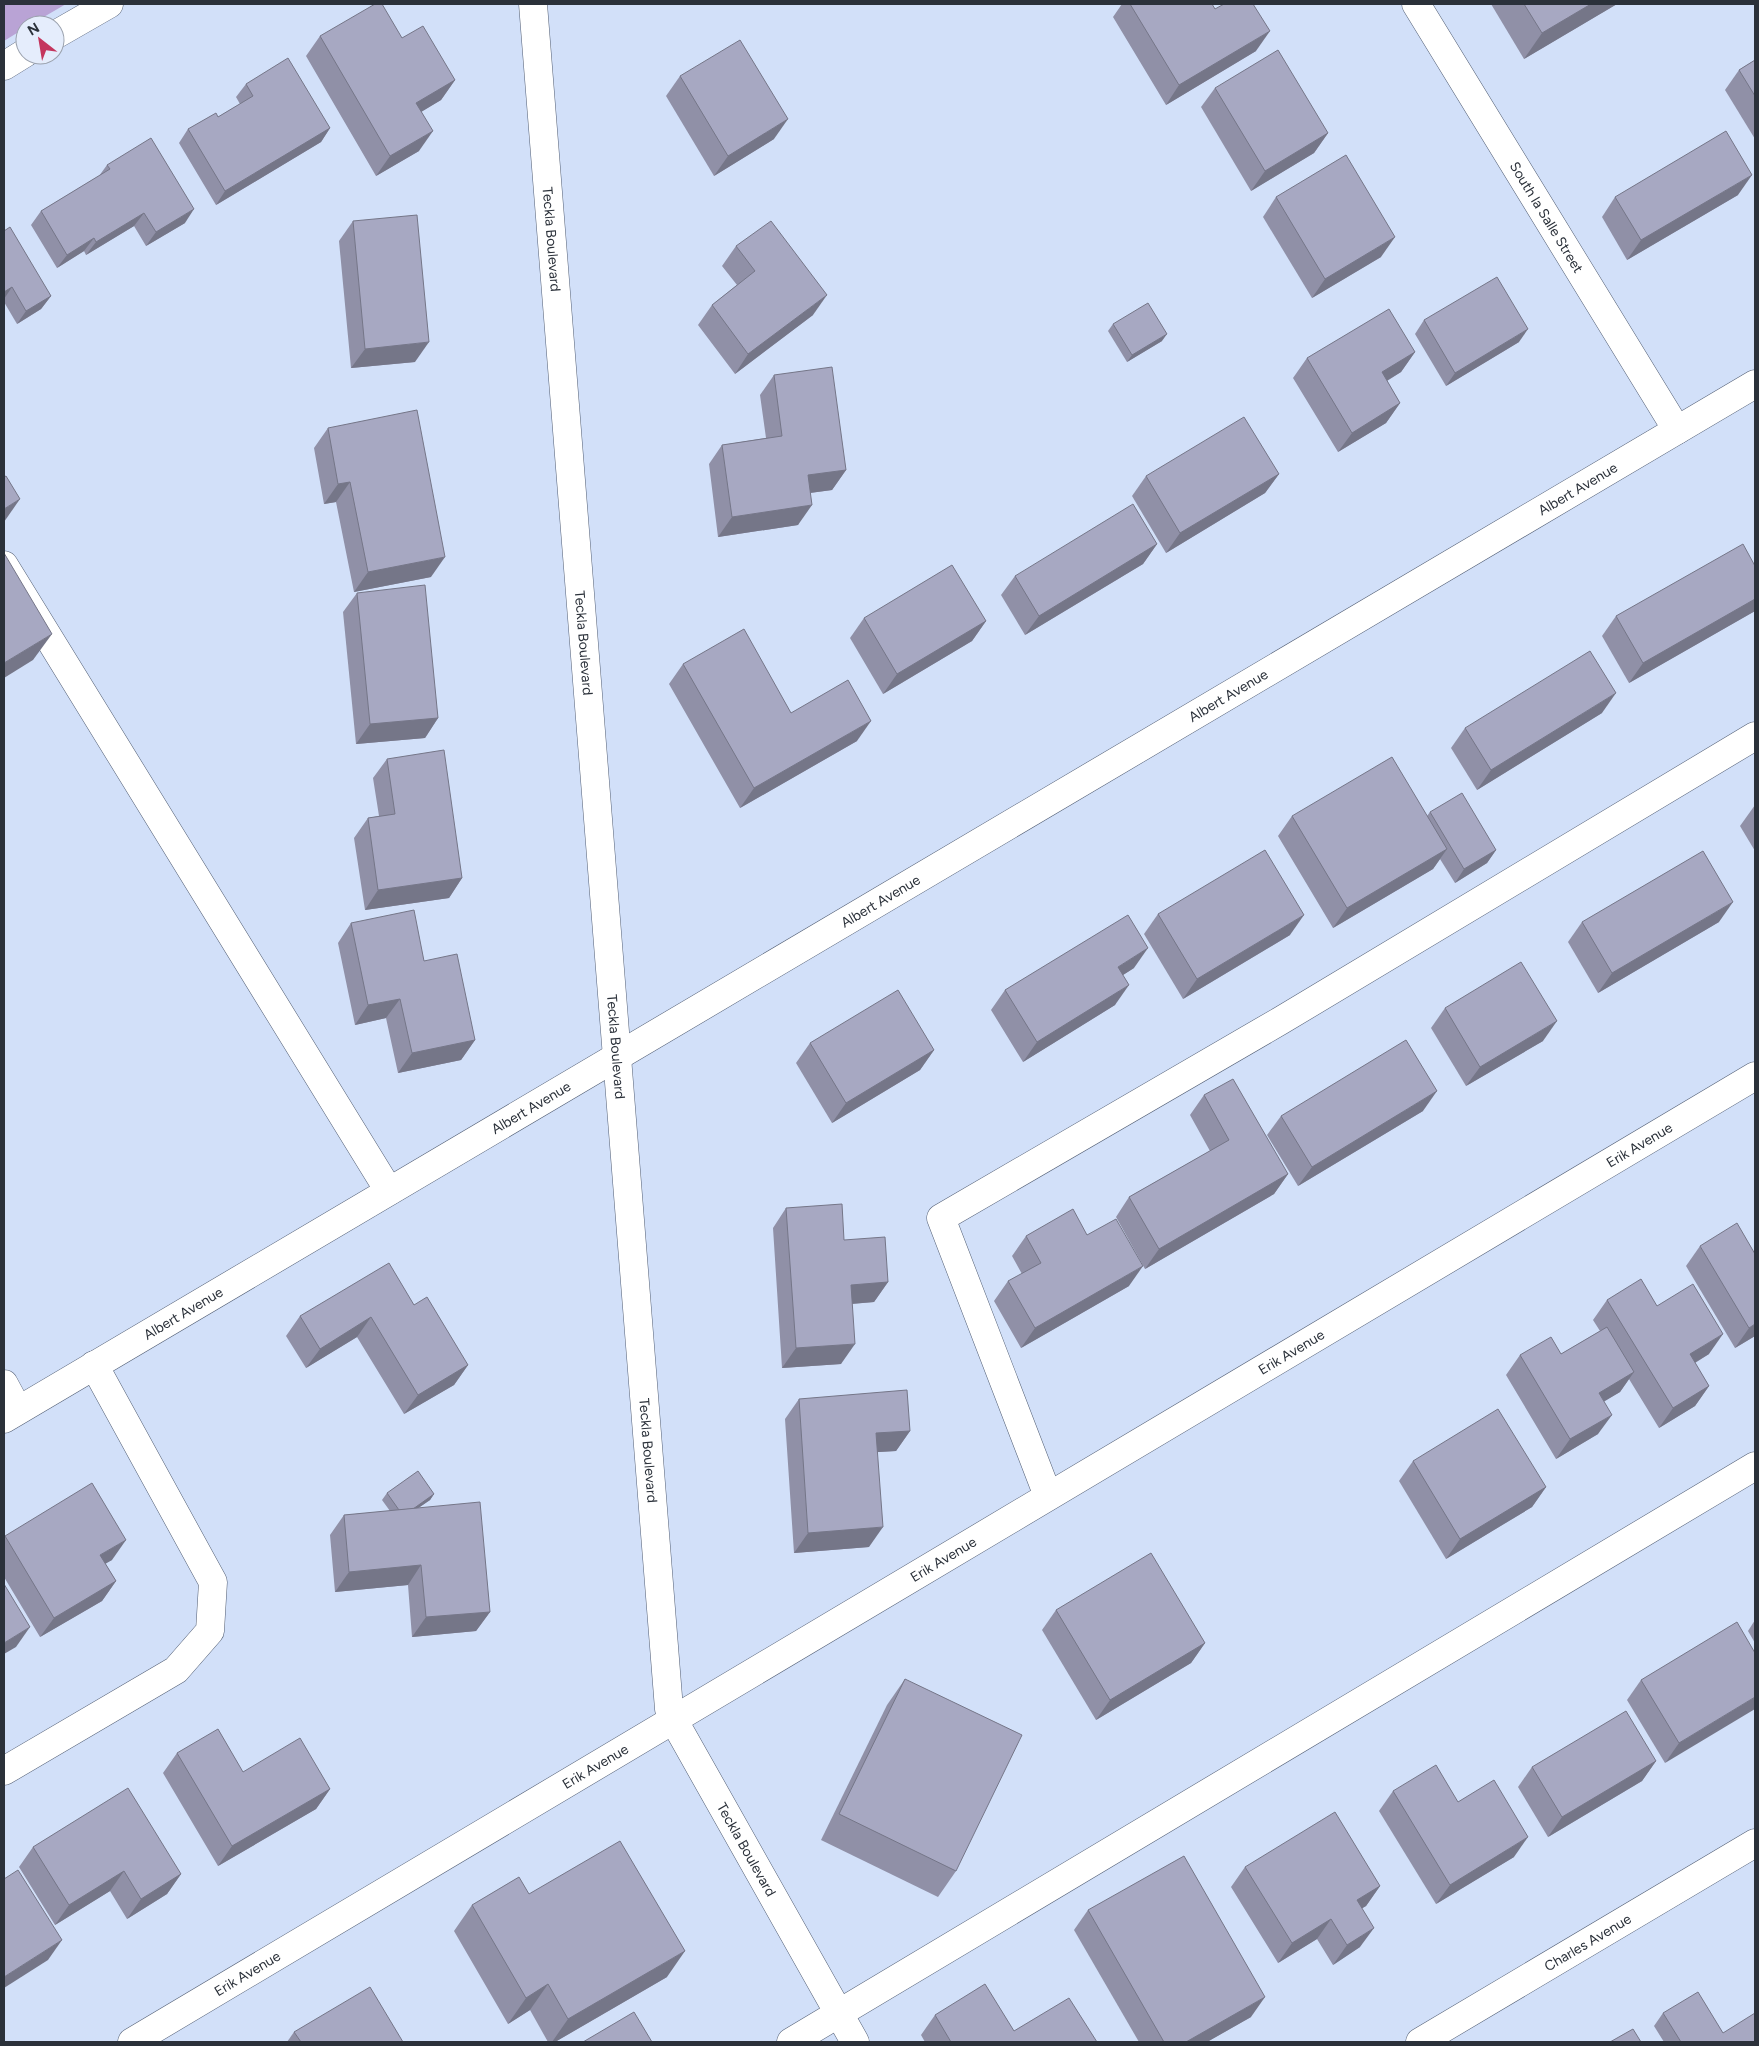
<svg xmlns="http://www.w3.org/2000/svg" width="1759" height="2046" viewBox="0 0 1759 2046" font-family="Figtree,sans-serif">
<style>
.grass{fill:#b9a3d5}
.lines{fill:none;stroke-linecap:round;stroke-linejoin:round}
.minor-casing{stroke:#535f75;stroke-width:29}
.major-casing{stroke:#535f75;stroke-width:29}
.minor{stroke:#fff;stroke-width:28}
.major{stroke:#fff;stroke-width:28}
.wall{fill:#9090a7}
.shaded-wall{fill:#757688}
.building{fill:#a7a8c2;stroke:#757688}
.labels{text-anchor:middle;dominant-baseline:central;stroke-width:5;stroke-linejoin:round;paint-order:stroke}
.street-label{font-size:14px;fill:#2b313a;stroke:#e5edfc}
</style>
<rect width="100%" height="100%" fill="#d2e0f9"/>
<!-- grass -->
<polygon class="grass" points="4,4 66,4 30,25 25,25 25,28 4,41"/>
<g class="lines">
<defs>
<g id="minor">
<path id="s1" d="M1416,4L1677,430"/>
<polyline points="4,565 389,1191"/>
<polyline points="4,1384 18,1410"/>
<path id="s2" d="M4,1419L1755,384"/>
<polyline points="1048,1496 941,1218 1280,1021 1755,736"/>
<polyline points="4,1771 176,1670 210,1631 213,1582 94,1365"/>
<path id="s3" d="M132,2042L1755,1076"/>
<polyline points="791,2042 1755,1466"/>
<path id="s4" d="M1420,2042L1755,1843"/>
</g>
<g id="major">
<path id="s5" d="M533,4L669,1709L673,1719L855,2042"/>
<polyline points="55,35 109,4"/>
<polyline points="4,66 25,53"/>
</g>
</defs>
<!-- minor casing -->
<use href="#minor" class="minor-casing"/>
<!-- major casing -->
<use href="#major" class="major-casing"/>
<!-- minor -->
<use href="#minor" class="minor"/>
<!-- major -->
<use href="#major" class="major"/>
</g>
<!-- wall -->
<g class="wall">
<polygon points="1122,4 1212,4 1215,9 1256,51 1166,105 1113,17"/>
<polygon points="1491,4 1617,4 1524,59"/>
<polygon points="320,36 402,38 455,80 441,100 422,111 419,151 376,176 306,56"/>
<polygon points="1755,60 1755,139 1725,90 1739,70"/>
<polygon points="680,76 774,139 714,176 666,96"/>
<polygon points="246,84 330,128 321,142 216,205 179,143 188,129 218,117 240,104 236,97"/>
<polygon points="1215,88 1328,133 1314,153 1251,191 1201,107"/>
<polygon points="107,165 185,223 146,246 134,226 86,255 84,251 57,268 31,225 41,211 99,176"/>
<polygon points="1738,195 1627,260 1602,217 1615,197"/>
<polygon points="1276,197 1381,257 1312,298 1263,217"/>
<polygon points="353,221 415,362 351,368 339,241"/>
<polygon points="4,231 51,296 41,309 17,324 4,302"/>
<polygon points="736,246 813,315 735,374 698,325 712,305 737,285 722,266"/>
<polygon points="1424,320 1519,342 1446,386 1415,334"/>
<polygon points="1113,324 1162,341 1127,362 1108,331"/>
<polygon points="1415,352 1401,372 1387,381 1400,403 1386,423 1338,452 1293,378 1307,358"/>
<polygon points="774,375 846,470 832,490 810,493 798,525 718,537 709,464 722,445 766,438 760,395"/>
<polygon points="328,428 431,577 354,592 336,502 324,504 314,448"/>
<polygon points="1279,474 1265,493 1166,553 1132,496 1146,476"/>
<polygon points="1157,544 1143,564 1025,635 1001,595 1015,576"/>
<polygon points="1755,566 1755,611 1629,683 1602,636 1616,616"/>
<polygon points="357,593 438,718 425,738 356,744 343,612"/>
<polygon points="864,618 986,621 972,641 883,694 850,638"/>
<polygon points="683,664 791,713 857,741 740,808 669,684"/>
<polygon points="1602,713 1477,790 1451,748 1465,728"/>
<polygon points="387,759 462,878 449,898 365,910 354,838 368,818 379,816 373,778"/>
<polygon points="1755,805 1755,851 1740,826"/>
<polygon points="1430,812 1496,850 1487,863 1455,883 1440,859 1433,869 1333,928 1278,836 1292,816 1427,816"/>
<polygon points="1158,914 1290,935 1183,999 1144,934"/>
<polygon points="1582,922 1719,922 1598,993 1568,942"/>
<polygon points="351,923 424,961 475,1040 461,1060 398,1073 386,1018 355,1025 338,943"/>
<polygon points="1134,968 1123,975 1115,1005 1023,1062 991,1010 1005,990"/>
<polygon points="1445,1008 1543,1041 1466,1086 1431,1028"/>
<polygon points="810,1043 934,1050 920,1070 832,1123 796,1063"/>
<polygon points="1204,1095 1288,1174 1274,1194 1145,1269 1116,1217 1129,1197 1210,1151 1190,1115"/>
<polygon points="1423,1111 1298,1186 1267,1135 1281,1116"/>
<polygon points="786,1208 844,1240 888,1282 874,1302 852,1304 841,1364 782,1368 773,1228"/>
<polygon points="1026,1236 1129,1286 1021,1348 994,1301 1008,1281 1022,1274 1012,1256"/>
<polygon points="1700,1246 1755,1336 1735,1348 1686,1266"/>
<polygon points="1607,1300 1657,1306 1709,1354 1695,1363 1709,1386 1695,1406 1659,1428 1629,1379 1620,1392 1604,1401 1598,1434 1556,1459 1506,1375 1520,1355 1561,1354 1600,1331 1593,1320"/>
<polygon points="414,1305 468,1365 454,1385 404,1414 357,1337 306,1368 286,1336 300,1316"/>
<polygon points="799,1399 910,1431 896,1451 877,1452 869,1547 794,1553 785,1419"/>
<polygon points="1413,1461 1546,1487 1532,1507 1446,1559 1399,1481"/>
<polygon points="387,1493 434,1494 430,1500 418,1508 490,1612 476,1631 412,1637 408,1585 335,1592 330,1535 344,1515 390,1511 382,1500"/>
<polygon points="5,1536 112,1560 105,1563 116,1581 102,1601 40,1637 4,1577 4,1537"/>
<polygon points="1056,1610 1205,1643 1191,1663 1096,1720 1042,1630"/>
<polygon points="1755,1620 1755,1643 1748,1631"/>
<polygon points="1755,1653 1665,1763 1627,1700 1641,1680"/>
<polygon points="905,1679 956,1871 938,1897 821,1840 887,1705"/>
<polygon points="177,1753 243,1772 330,1789 316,1809 218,1866 163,1773"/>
<polygon points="1656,1761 1642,1781 1548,1837 1518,1787 1532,1767"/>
<polygon points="1393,1791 1458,1802 1514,1857 1436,1904 1379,1811"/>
<polygon points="33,1847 181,1874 167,1894 127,1919 110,1891 55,1925 19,1867"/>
<polygon points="1245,1867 1380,1886 1366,1906 1362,1908 1360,1947 1333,1965 1317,1939 1278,1963 1231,1887"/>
<polygon points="472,1905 667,1977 555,2042 548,2042 530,2010 508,2024 454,1931"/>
<polygon points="1088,1910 1251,2017 1207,2042 1139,2042 1074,1930"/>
<polygon points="1663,2013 1723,2033 1755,2042 1664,2042 1654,2026"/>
<polygon points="935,2015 1014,2031 1097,2042 925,2042 921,2035"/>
<polygon points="294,2032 403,2042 287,2042"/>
</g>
<!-- shaded-wall -->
<g class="shaded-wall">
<polygon points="1591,4 1617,4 1524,59 1542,33"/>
<polygon points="1270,31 1256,51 1166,105 1179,85"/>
<polygon points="455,80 441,100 403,123 416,103"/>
<polygon points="788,119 774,139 714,176 728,156"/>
<polygon points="330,128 321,142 216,205 225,191"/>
<polygon points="433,131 419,151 376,176 390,156"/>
<polygon points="1328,133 1314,153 1251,191 1265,171"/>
<polygon points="1752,175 1738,195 1627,260 1641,240"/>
<polygon points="194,209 185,223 146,246 156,232"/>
<polygon points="144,213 134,226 86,255 96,242"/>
<polygon points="1395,237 1381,257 1312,298 1325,279"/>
<polygon points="94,238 84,251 57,268 67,255"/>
<polygon points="12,287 4,299 4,292"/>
<polygon points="827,295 813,315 735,374 748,354"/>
<polygon points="51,296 41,309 17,324 26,311"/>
<polygon points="1528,329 1519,342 1446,386 1455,373"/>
<polygon points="1167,334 1162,341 1127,362 1132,355"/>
<polygon points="429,342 415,362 351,368 365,349"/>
<polygon points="1415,352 1401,372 1368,392 1382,372"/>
<polygon points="1400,403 1386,423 1338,452 1352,433"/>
<polygon points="846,470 832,490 794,495 808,475"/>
<polygon points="1279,474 1265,493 1166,553 1180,533"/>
<polygon points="350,482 336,502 324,504 338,484"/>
<polygon points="20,499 4,522 4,509"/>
<polygon points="812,505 798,525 718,537 732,517"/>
<polygon points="1157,544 1143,564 1025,635 1039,616"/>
<polygon points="445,557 431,577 354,592 368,572"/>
<polygon points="1755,599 1755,611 1629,683 1643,663"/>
<polygon points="986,621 972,641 883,694 897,674"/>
<polygon points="52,634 33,660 4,678 4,663"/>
<polygon points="1616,693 1602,713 1477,790 1491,770"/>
<polygon points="438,718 425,738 356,744 370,724"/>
<polygon points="871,721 857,741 740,808 754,788"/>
<polygon points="1447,849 1433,869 1333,928 1347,908"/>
<polygon points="1496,850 1487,863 1455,883 1464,869"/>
<polygon points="462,878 449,898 365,910 378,890"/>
<polygon points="1733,902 1719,922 1598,993 1612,973"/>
<polygon points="1304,915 1290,935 1183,999 1197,979"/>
<polygon points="1148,948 1134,968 1104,987 1118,967"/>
<polygon points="1129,985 1115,1005 1023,1062 1037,1042"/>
<polygon points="400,999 386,1018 355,1025 368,1005"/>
<polygon points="1557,1021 1543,1041 1466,1086 1480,1067"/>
<polygon points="475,1040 461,1060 398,1073 412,1053"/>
<polygon points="934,1050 920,1070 832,1123 846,1103"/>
<polygon points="1437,1091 1423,1111 1298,1186 1312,1167"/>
<polygon points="1288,1174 1274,1194 1145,1269 1159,1249"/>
<polygon points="1143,1266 1129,1286 1021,1348 1035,1328"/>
<polygon points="888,1282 874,1302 837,1305 851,1285"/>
<polygon points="371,1317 357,1337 306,1368 320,1349"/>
<polygon points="1755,1324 1755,1336 1735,1348 1749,1328"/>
<polygon points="1723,1334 1709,1354 1676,1374 1690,1354"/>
<polygon points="855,1344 841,1364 782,1368 796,1348"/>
<polygon points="468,1365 454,1385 404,1414 418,1395"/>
<polygon points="1634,1372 1620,1392 1585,1413 1599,1393"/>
<polygon points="1709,1386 1695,1406 1659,1428 1673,1408"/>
<polygon points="1612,1415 1598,1434 1556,1459 1570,1439"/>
<polygon points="910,1431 896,1451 862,1453 876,1433"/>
<polygon points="1546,1487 1532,1507 1446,1559 1460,1539"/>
<polygon points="434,1494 430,1500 398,1522 403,1515"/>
<polygon points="883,1527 869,1547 794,1553 808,1533"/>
<polygon points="126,1540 112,1560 86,1575 100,1555"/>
<polygon points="421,1565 408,1585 335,1592 349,1572"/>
<polygon points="116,1581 102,1601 40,1637 54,1618"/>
<polygon points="490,1612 476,1631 412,1637 426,1617"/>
<polygon points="30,1627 16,1647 4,1654 4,1643"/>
<polygon points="1205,1643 1191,1663 1096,1720 1110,1700"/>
<polygon points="1755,1697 1755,1709 1665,1763 1679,1743"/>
<polygon points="1656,1761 1642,1781 1548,1837 1562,1817"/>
<polygon points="330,1789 316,1809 218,1866 232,1846"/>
<polygon points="1528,1837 1514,1857 1436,1904 1450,1885"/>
<polygon points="124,1871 110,1891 55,1925 69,1905"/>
<polygon points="181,1874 167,1894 127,1919 141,1899"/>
<polygon points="1380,1886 1366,1906 1343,1920 1357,1900"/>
<polygon points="1331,1919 1317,1939 1278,1963 1292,1943"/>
<polygon points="1374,1928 1360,1947 1333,1965 1347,1945"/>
<polygon points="62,1940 48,1960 4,1988 4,1977"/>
<polygon points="685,1951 667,1977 555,2042 552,2042 568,2019"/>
<polygon points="548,1984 530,2010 508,2024 526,1998"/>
<polygon points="1265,1997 1251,2017 1207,2042 1186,2042"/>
</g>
<!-- building -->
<g class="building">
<polygon points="375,4 382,4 402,38 423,26 455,80 416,103 433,131 390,156 320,36"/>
<polygon points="1130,4 1212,4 1215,9 1224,4 1253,4 1270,31 1179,85"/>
<polygon points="1524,4 1591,4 1542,33"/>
<polygon points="740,40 788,119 728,156 680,76"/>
<polygon points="1278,50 1328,133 1265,171 1215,88"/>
<polygon points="288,58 330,128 225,191 188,129 216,113 218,117 253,96 246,84"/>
<polygon points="1755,60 1755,96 1739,70"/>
<polygon points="1726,131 1752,175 1641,240 1615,197"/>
<polygon points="151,138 194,209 156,232 144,213 96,242 94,238 67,255 41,211 110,169 107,165"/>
<polygon points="1346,155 1395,237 1325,279 1276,197"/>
<polygon points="417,215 429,342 365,349 353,221"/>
<polygon points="771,221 827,295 748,354 712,305 755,271 736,246"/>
<polygon points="10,227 51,296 26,311 12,287 4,292 4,231"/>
<polygon points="1497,277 1528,329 1455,373 1424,320"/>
<polygon points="1148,303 1167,334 1132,355 1113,324"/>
<polygon points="1389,309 1415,352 1382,372 1400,403 1352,433 1307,358"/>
<polygon points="832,367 846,470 808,475 812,505 732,517 722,445 782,436 774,375"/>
<polygon points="417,410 445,557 368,572 350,482 338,484 328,428"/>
<polygon points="1244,417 1279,474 1180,533 1146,476"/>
<polygon points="6,476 20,499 4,509 4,477"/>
<polygon points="1133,504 1157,544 1039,616 1015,576"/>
<polygon points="1743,544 1755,566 1755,599 1643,663 1616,616"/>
<polygon points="4,553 52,634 4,663"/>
<polygon points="952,565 986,621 897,674 864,618"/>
<polygon points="425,585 438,718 370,724 357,593"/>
<polygon points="744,629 791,713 848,680 871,721 754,788 683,664"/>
<polygon points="1590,651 1616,693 1491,770 1465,728"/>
<polygon points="444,750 462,878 378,890 368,818 395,814 387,759"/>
<polygon points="1392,757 1447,849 1347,908 1292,816"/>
<polygon points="1462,793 1496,850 1464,869 1430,812"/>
<polygon points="1265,850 1304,915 1197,979 1158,914"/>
<polygon points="1703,851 1733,902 1612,973 1582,922"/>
<polygon points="414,910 424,961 457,954 475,1040 412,1053 400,999 368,1005 351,923"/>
<polygon points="1128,915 1148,948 1118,967 1129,985 1037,1042 1005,990"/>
<polygon points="1521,962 1557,1021 1480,1067 1445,1008"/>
<polygon points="898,990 934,1050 846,1103 810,1043"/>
<polygon points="1406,1040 1437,1091 1312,1167 1281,1116"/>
<polygon points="1233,1079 1288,1174 1159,1249 1129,1197 1229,1140 1204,1095"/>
<polygon points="842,1204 844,1240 885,1237 888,1282 851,1285 855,1344 796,1348 786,1208"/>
<polygon points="1073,1209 1087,1235 1116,1219 1143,1266 1035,1328 1008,1281 1041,1263 1026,1236"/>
<polygon points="1737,1223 1755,1254 1755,1324 1749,1328 1700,1246"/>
<polygon points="389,1263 414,1305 427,1297 468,1365 418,1395 371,1317 320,1349 300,1316"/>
<polygon points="1641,1279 1657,1306 1693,1284 1723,1334 1690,1354 1709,1386 1673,1408 1607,1300"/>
<polygon points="1607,1327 1634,1372 1599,1393 1612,1415 1570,1439 1520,1355 1551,1337 1561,1354"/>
<polygon points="907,1390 910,1431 876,1433 883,1527 808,1533 799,1399"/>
<polygon points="1498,1409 1546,1487 1460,1539 1413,1461"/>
<polygon points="418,1471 434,1494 413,1509 399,1510 387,1493"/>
<polygon points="92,1483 126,1540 100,1555 116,1581 54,1618 5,1536"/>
<polygon points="480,1502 490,1612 426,1617 421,1565 349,1572 344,1515"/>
<polygon points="1151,1553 1205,1643 1110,1700 1056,1610"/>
<polygon points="4,1584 30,1627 4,1643"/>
<polygon points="1737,1622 1755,1653 1755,1697 1679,1743 1641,1680"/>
<polygon points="905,1679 1022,1735 956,1871 839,1814"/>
<polygon points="1626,1711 1656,1761 1562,1817 1532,1767"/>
<polygon points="218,1729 243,1772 300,1738 330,1789 232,1846 177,1753"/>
<polygon points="1436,1765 1458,1802 1494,1780 1528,1837 1450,1885 1393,1791"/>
<polygon points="128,1788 181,1874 141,1899 124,1871 69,1905 33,1847"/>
<polygon points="1335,1812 1380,1886 1357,1900 1374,1928 1347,1945 1331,1919 1292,1943 1245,1867"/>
<polygon points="620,1841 685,1951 568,2019 548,1984 526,1998 472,1905 519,1877 529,1894"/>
<polygon points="1184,1856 1265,1997 1186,2042 1164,2042 1088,1910"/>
<polygon points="18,1870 62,1940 4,1977 4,1879"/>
<polygon points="985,1984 1014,2031 1069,1998 1097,2042 951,2042 935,2015"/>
<polygon points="370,1987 403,2042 301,2042 294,2032"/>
<polygon points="1698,1992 1723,2033 1755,2013 1755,2042 1681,2042 1663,2013"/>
<polygon points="634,2012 652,2042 583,2042"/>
<polygon points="1633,2029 1641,2042 1610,2042"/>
</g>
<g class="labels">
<!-- street labels -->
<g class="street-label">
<text stroke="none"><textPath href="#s1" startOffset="250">South la Salle Street</textPath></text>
<text stroke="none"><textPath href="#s5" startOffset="236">Teckla Boulevard</textPath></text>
<text stroke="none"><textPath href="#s2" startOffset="1828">Albert Avenue</textPath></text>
<text stroke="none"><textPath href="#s5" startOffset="641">Teckla Boulevard</textPath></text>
<text stroke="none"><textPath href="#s2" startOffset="1422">Albert Avenue</textPath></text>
<text stroke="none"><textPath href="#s2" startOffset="1018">Albert Avenue</textPath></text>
<text stroke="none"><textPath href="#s5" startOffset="1046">Teckla Boulevard</textPath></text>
<text stroke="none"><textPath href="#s2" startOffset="612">Albert Avenue</textPath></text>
<text stroke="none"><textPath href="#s3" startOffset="1754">Erik Avenue</textPath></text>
<text stroke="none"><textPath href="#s2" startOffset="208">Albert Avenue</textPath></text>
<text stroke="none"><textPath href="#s3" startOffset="1349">Erik Avenue</textPath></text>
<text stroke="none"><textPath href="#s5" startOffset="1451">Teckla Boulevard</textPath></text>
<text stroke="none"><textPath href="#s3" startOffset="944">Erik Avenue</textPath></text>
<text stroke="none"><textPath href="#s3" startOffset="539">Erik Avenue</textPath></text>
<text stroke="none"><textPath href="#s5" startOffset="1871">Teckla Boulevard</textPath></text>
<text stroke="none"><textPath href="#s4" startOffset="195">Charles Avenue</textPath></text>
<text stroke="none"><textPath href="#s3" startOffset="134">Erik Avenue</textPath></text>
</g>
</g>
<!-- border -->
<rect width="1759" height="2046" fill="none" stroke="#2b313a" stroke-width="10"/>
<!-- north arrow -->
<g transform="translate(40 40) rotate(329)"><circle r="24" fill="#e5edfc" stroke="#9ba2ae"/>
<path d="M0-4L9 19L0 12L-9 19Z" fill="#c4355d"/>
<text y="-8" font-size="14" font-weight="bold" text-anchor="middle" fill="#2b313a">N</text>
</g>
</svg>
